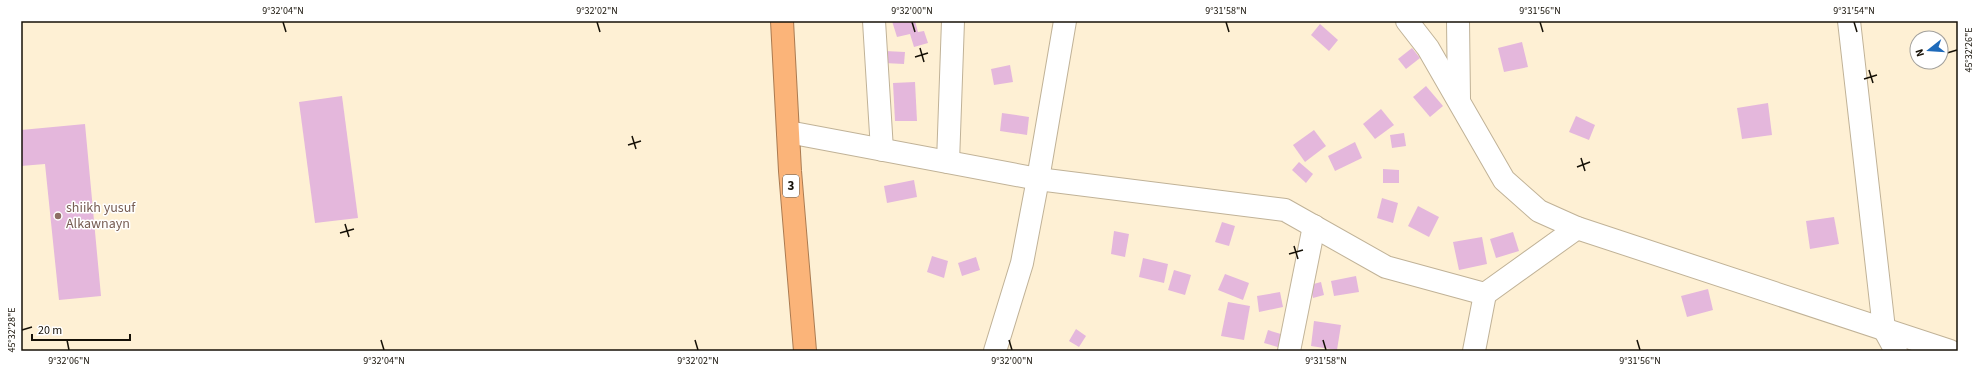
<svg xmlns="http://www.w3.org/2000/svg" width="1979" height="372" viewBox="0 0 1979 372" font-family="'Source Sans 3',sans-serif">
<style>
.building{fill:#e4b7dc}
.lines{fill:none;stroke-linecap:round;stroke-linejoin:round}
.minor-casing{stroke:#c0b297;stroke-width:24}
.highway-casing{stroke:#ab7b51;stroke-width:24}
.minor{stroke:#fff;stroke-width:22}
.highway{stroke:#fbb479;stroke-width:22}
.ticks{fill:none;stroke:#161107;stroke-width:1.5}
.education-dot{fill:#8d6e63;stroke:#fff;stroke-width:1.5}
.labels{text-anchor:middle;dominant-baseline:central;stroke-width:3;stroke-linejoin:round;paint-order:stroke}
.shield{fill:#fff;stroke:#5c5851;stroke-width:1}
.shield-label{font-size:13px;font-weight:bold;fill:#161107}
.education-label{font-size:14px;fill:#785e54;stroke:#fff;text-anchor:start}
.neatline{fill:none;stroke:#161107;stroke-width:1.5}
.ticks-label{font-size:10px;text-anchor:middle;fill:#161107}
</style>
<rect width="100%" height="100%" fill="#fef0d4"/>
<!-- building -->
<g class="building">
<polygon points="892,21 915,21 918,32 924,31 928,43 914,47 910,34 897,37"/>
<polygon points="1320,24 1338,40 1329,51 1311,35"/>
<polygon points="1522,42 1528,67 1504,72 1498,48"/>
<polygon points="1412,48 1420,58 1406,69 1398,59"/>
<polygon points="885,51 905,52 904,64 884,63"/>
<polygon points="1010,65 1013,82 994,85 991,69"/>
<polygon points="915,82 917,121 895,121 893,83"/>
<polygon points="1426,86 1443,106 1430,117 1413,97"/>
<polygon points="342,96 358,218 315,223 299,102"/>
<polygon points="1768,103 1772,135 1742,139 1737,108"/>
<polygon points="1381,109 1394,125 1375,139 1363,124"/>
<polygon points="1002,113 1029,117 1027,135 1000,131"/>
<polygon points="1576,116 1595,125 1589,140 1569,132"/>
<polygon points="85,124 101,296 59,300 45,164 21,166 21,130"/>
<polygon points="1314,130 1326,146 1305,162 1293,145"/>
<polygon points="1404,133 1406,146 1392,148 1390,135"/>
<polygon points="1355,142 1362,158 1335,171 1328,156"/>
<polygon points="1299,162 1313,174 1306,183 1292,170"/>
<polygon points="1383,169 1399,170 1399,183 1383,183"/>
<polygon points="914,180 917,197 887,203 884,186"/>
<polygon points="1382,198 1398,203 1393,223 1377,218"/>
<polygon points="1418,206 1439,217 1429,237 1408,226"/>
<polygon points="1834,217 1839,244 1810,249 1806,221"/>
<polygon points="1222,222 1235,226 1229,246 1215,242"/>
<polygon points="1114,231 1129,234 1125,257 1111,254"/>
<polygon points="1513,232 1519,251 1496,258 1490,239"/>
<polygon points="1482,237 1487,264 1459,270 1453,242"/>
<polygon points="932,256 948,261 944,278 927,272"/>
<polygon points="976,257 980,270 962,276 958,263"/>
<polygon points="1143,258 1168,264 1164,283 1139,277"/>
<polygon points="1174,270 1191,275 1185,295 1168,290"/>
<polygon points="1225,274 1249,283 1243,300 1218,290"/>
<polygon points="1356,276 1359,292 1334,296 1331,281"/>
<polygon points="1321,282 1324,295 1313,298 1310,285"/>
<polygon points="1708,289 1713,310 1687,317 1681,296"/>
<polygon points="1280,292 1283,307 1259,312 1257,296"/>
<polygon points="1228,302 1250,306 1244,340 1221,336"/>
<polygon points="1314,321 1341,325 1337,350 1311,346"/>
<polygon points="1076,329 1086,336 1079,347 1069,341"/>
<polygon points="1268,330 1284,335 1281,348 1264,343"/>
</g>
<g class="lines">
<defs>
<g id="minor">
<polyline points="874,21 882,150"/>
<polyline points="1407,21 1428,48 1504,180 1539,211 1577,228 1950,351"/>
<polyline points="1458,21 1459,99"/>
<polyline points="1849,21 1884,329 1896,351"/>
<polyline points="788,132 1038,179 1285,210 1386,267 1485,294 1577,228"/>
<polyline points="948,162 953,21"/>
<polyline points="995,351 1022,263 1038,179 1065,21"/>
<polyline points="1289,351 1314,226"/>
<polyline points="1474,351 1485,294"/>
</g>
<polyline id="highway" points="782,21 790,171 805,351"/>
</defs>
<!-- minor casing -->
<use href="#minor" class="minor-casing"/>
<!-- highway casing -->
<use href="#highway" class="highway-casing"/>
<!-- minor -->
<use href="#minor" class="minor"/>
<!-- highway -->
<use href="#highway" class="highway"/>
</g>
<!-- ticks -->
<path class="ticks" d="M283,22L286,32M597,22L600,32M912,22L915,32M1226,22L1229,32M1540,22L1543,32M1854,22L1857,32M920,48L924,62M1947,53L1957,50M915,57L928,53M1869,70L1873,83M1864,79L1877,75M632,136L636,149M628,145L641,141M1581,158L1585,171M1577,167L1590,162M345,224L349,237M340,233L354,229M1294,246L1298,259M1289,254L1303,250M22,330L32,327M67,340L69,350M381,340L384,350M695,340L698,350M1009,340L1012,350M1323,340L1326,350M1637,340L1640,350"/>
<!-- markers -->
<circle class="education-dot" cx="58" cy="216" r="4"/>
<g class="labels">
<!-- shield labels -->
<rect class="shield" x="783" y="175" width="16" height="22" rx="3"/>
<g class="shield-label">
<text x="791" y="186">3</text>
</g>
<!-- education labels -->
<g class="education-label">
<text x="66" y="208">shiikh yusuf<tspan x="66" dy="16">Alkawnayn</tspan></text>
</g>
</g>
<!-- border -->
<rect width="1979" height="372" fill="none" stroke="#ffffff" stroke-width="44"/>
<!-- north arrow -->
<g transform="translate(1929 50) rotate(253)"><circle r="19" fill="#ffffff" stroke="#a2a09c"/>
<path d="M0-3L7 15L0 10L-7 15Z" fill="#1e6aba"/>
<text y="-6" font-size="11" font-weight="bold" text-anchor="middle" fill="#161107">N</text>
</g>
<!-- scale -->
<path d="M32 334v6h98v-6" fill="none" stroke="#161107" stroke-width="2"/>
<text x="38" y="334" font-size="12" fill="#161107" stroke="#ffffff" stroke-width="3" paint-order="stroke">20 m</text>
<rect x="22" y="22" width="1935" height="328" class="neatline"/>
<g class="ticks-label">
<text x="283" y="14">9°32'04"N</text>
<text x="597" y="14">9°32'02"N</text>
<text x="912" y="14">9°32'00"N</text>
<text x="1226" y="14">9°31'58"N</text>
<text x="1540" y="14">9°31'56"N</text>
<text x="1854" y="14">9°31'54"N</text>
<text transform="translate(1968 50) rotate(-90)" y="4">45°32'26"E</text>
<text transform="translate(11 330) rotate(-90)" y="4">45°32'28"E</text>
<text x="69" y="364">9°32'06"N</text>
<text x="384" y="364">9°32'04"N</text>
<text x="698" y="364">9°32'02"N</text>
<text x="1012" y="364">9°32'00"N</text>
<text x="1326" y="364">9°31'58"N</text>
<text x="1640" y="364">9°31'56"N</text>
</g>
</svg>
